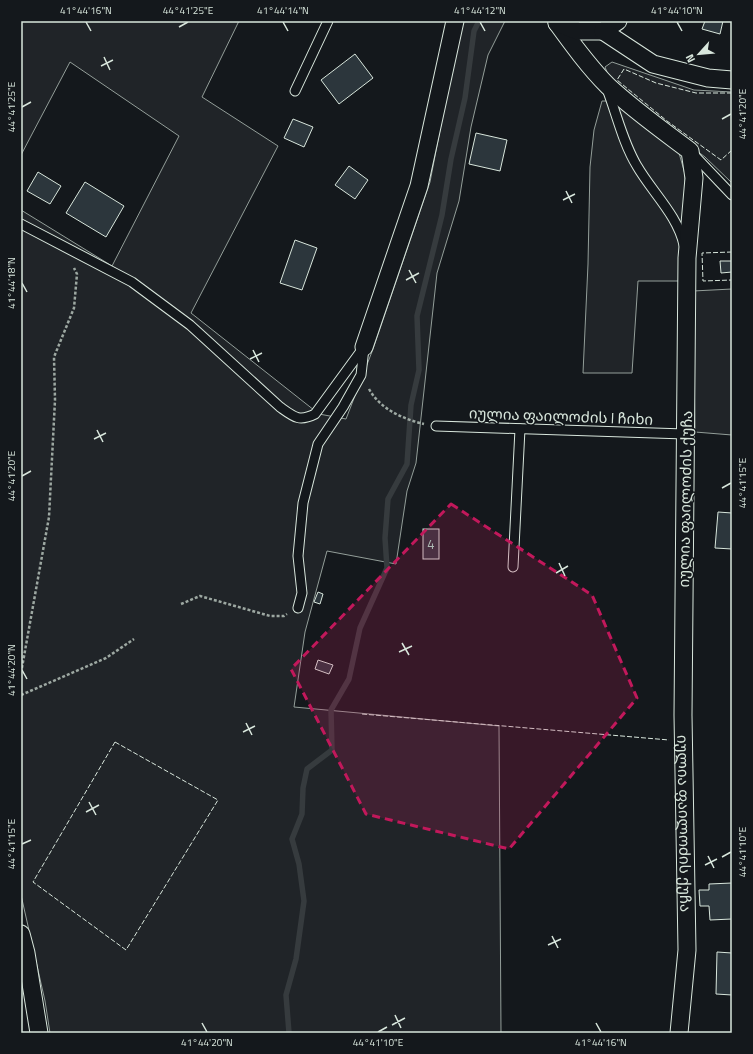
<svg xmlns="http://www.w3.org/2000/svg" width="753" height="1054" viewBox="0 0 753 1054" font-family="'Titillium Web','Noto Sans Georgian',sans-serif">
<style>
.green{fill:#202428;stroke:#939e99}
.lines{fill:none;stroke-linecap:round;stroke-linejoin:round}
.stream{stroke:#363b3e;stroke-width:5.5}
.building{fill:#2c363c;stroke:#d8e6dc}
.service-casing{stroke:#d8e6dc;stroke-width:11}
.minor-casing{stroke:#d8e6dc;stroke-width:19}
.path{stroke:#9da8a2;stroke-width:2.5;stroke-dasharray:3 2;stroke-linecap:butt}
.service{stroke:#14181c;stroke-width:9}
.minor{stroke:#14181c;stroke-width:17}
.fence{stroke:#d8e6dc;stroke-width:1;stroke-dasharray:5 2;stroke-linecap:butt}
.marked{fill:#c2185b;fill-opacity:0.2;stroke:#c2185b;stroke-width:3;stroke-dasharray:8 5;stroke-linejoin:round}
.ticks{fill:none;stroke:#d8e6dc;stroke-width:1.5}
.labels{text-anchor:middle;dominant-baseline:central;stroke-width:3;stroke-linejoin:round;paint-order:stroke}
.number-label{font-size:13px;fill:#adbab4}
.street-label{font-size:15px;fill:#d8e6dc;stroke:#14181c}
.neatline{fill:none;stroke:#d8e6dc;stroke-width:1.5}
.ticks-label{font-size:10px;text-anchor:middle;fill:#d8e6dc}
</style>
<rect width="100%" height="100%" fill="#14181c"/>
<!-- green -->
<g class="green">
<polygon points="21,21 239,21 202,97 278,146 191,313 319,414 346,419 373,349 430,182 461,21 505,21 488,55 471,127 459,201 437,273 416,463 407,491 396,564 327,551 305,632 294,707 499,726 501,1033 50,1033 45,1001 21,895 21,210 112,266 179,136 70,62 21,155"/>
<polygon points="612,62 694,90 732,92 732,183 705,157 673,133 609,77 605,67"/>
<polygon points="602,101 617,101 679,153 685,174 686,217 682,281 638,281 632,373 583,373 588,264 590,167 594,130"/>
<polygon points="732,289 732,435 695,432 693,291"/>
</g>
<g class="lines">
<!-- stream -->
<polyline class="stream" points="289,1033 286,995 296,959 304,901 299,864 292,839 302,814 303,788 307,769 332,750 331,710 349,679 360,628 387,568 385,538 388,499 407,464 411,405 419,370 417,316 442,215 451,159 465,98 474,31 479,21"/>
</g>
<!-- building -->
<g class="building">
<polygon points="705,21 723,21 720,34 702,29"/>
<polygon points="355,54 373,78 339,104 321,80"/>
<polygon points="293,119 313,127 304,147 284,138"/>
<polygon points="476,133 507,140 500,171 469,164"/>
<polygon points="349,166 368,180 355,199 335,185"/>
<polygon points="38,172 61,186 50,204 27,191"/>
<polygon points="85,182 124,206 106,237 66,213"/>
<polygon points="295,240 317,248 302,290 280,283"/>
<polygon points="720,261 732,261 732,272 721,273"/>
<polygon points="718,512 732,513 732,549 715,548"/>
<rect x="423" y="529" width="16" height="30"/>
<polygon points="318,592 323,594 320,604 314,602"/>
<polygon points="318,660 333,665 329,674 315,669"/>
<polygon points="732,883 732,919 710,920 709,906 700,906 699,890 709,890 709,884"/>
<polygon points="717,952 732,953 732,995 716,994"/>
</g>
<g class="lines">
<defs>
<g id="service">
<path d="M607,89C617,115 623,143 637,166C652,192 678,216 684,245"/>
<polyline points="295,91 328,21"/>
<polyline points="692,153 732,195"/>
<path d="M21,224L132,282L190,325L280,407C294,417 299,422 315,414L364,347"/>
<polyline points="436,426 685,434"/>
<polyline points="513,567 520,429"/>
<polyline points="298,608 302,593 298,556 303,503 318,444 343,407 361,375 364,348"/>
</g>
<g id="minor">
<path id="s1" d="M557,23C573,45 589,67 608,86C634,110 662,130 690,151L694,178L687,258L683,715L687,950L679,1033"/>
<polyline points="557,23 578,31 603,31 618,21"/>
<polyline points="603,31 653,64 708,78 732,80"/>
<polyline points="364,347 419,186 455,21"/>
<polyline points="21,934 26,953 39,1033"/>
</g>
</defs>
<!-- service casing -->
<use href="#service" class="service-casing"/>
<!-- minor casing -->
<use href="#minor" class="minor-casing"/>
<!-- path -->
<g class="path">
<path d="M369,389C380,409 403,419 424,424"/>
<polyline points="181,604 200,596 270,616 284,616 287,614"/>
<polyline points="21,673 49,517 55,400 54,357 74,308 77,274 74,268"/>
<polyline points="21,695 106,658 134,639"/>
</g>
<!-- service -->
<use href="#service" class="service"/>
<!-- minor -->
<use href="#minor" class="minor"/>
<!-- fence -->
<g class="fence">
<polyline points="732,93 696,93 656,83 624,69 617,80 667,121 721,160 732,150"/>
<polyline points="732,252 702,253 703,281 732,280"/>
<polyline points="362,714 669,740"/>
<polygon points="115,742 218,800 126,950 33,882"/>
</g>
</g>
<!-- marked area -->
<path class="marked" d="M451,504L592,595L637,698L509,849L366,814L291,669Z"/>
<!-- ticks -->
<path class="ticks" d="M86,22L91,31M283,22L288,31M480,22L485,31M677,22L682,31M179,27L188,22M104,57L110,70M101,66L113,60M22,107L31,102M722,119L731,114M566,191L572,203M563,200L575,194M409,270L416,283M406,280L419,273M22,283L27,292M253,350L259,362M250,359L262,353M97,430L103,442M94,439L106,433M22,476L31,471M722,488L731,483M559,563L565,576M556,573L568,566M402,643L409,655M399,652L412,646M22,670L27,679M246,723L252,735M243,732L255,726M89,802L96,815M86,812L99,805M22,844L31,840M708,856L714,868M722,857L731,852M705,865L717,859M552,936L558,948M548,945L561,939M395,1015L401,1028M202,1023L207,1032M596,1023L601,1032M392,1025L405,1018M378,1032L387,1027"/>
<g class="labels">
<!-- number labels -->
<g class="number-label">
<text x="431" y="544">4</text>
</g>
<!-- street labels -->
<g class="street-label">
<text transform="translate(561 416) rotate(2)">იულია ფაილოძის I ჩიხი</text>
<text transform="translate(685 499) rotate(-89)">იულია ფაილოძის ქუჩა</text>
<text stroke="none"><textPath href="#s1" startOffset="859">იულია ფაილოძის ქუჩა</textPath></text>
</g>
</g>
<!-- border -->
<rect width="753" height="1054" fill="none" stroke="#14181c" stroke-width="44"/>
<!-- north arrow -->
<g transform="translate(699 54) rotate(243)" stroke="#14181c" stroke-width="3" paint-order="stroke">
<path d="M0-3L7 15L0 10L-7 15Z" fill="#d8e6dc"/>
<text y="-6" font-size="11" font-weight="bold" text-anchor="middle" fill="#d8e6dc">N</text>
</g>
<rect x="22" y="22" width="709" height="1010" class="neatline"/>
<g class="ticks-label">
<text x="86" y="14">41°44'16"N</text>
<text x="188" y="14">44°41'25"E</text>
<text x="283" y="14">41°44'14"N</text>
<text x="480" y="14">41°44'12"N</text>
<text x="677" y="14">41°44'10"N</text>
<text transform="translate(11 107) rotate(-90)" y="4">44°41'25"E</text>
<text transform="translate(742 114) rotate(-90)" y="4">44°41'20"E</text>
<text transform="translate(11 283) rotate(-90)" y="4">41°44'18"N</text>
<text transform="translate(11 476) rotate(-90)" y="4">44°41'20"E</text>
<text transform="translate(742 483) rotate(-90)" y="4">44°41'15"E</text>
<text transform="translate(11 670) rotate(-90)" y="4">41°44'20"N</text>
<text transform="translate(11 844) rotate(-90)" y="4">44°41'15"E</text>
<text transform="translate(742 852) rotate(-90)" y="4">44°41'10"E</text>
<text x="207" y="1046">41°44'20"N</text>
<text x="378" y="1046">44°41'10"E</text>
<text x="601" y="1046">41°44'16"N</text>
</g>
</svg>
